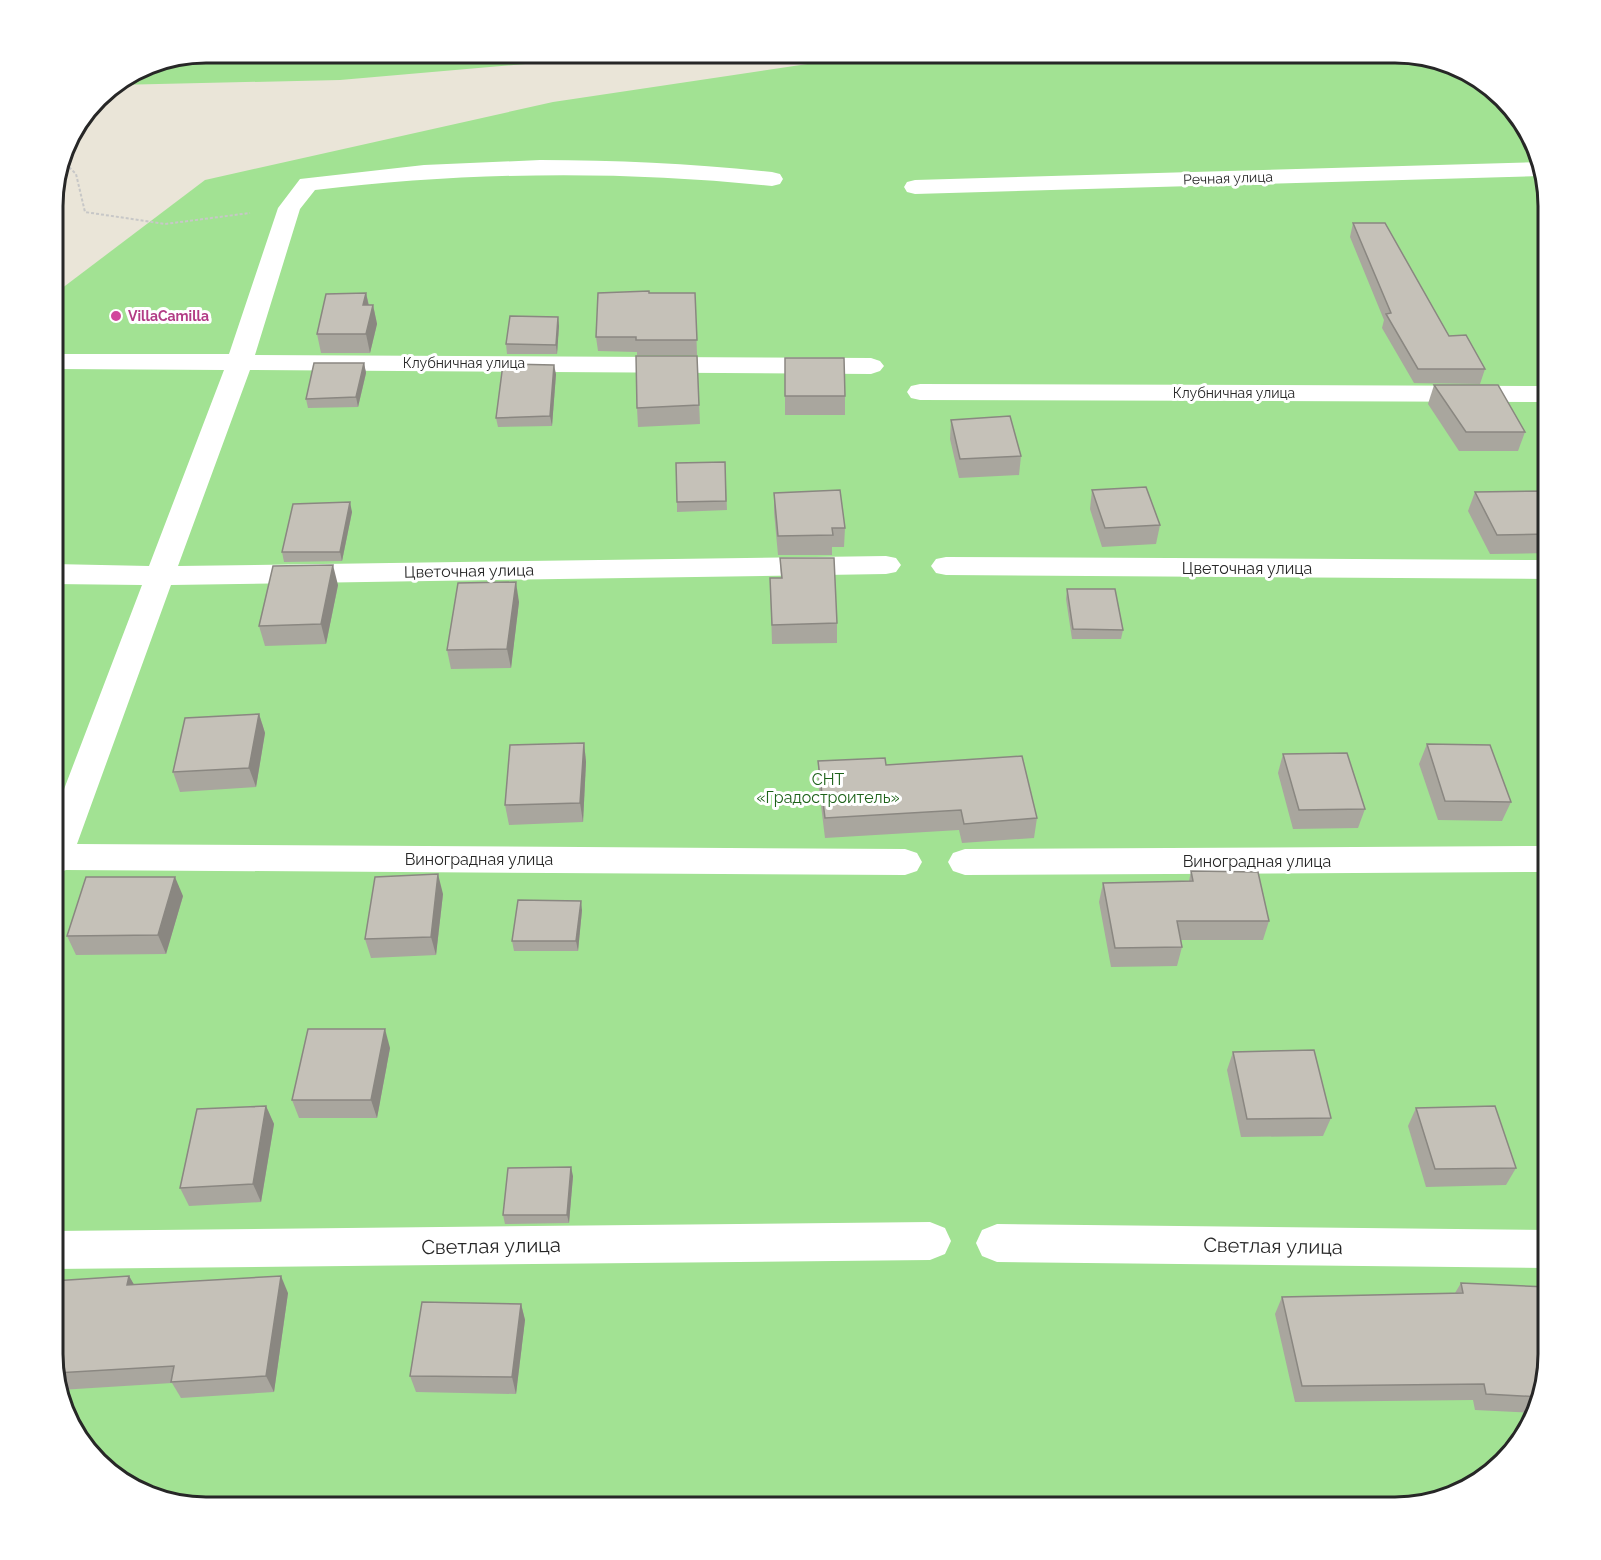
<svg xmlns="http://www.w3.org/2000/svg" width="1601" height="1560" viewBox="0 0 1601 1560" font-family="Raleway,sans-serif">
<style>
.green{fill:#a2e293}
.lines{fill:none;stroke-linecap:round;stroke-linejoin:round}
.path{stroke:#c7c7c7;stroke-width:2;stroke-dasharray:3 2;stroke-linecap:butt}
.minor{fill:#fff;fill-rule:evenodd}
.wall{fill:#a9a69e}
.shaded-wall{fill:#8a8781}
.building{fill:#c5c1b8;stroke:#8a8781;stroke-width:1.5}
.hotel-dot{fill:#d1479c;stroke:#fff;stroke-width:2}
.labels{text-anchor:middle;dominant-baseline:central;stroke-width:6;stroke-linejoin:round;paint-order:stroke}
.far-street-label{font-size:14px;fill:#272727;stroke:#fff}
.far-hotel-label{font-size:14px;font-weight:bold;fill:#b23c85;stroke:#fff;text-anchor:start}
.street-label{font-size:16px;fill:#272727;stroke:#fff}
.park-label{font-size:16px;fill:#1d6219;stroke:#fff}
.near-street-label{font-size:20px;fill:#272727;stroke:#fff}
.rim{fill:none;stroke:#272727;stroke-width:3}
</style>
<rect width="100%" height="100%" fill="#eae5d8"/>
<!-- green -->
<g class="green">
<polygon points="206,53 652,53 340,80 115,85 148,64"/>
<polygon points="1417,56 1462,68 1510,105 1537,148 1548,206 1548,1354 1537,1413 1496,1469 1453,1496 1395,1507 206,1507 147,1496 91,1455 64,1412 53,1354 53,295 205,180 553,102 841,59"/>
</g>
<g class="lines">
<!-- path -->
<polyline class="path" points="62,160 76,174 85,212 165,224 250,213"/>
<!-- minor -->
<g class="minor">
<path d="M540,160C618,160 694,164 772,172L780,174L783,179L780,184L772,186C619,170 468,172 315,190L300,209L255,355L871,358L880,361L884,366L880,371L871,374L250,370L178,566L886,556L896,558L901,565L896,572L886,574L171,585L77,844L905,849L917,853L922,862L917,871L905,875L66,870L53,875V818L142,585L53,584V564L149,566L224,370L57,369L53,368V354H229L278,208L300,179L424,165Z"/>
<polygon points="1540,162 1541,176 915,194 907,192 904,187 907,182 915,180"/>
<polygon points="920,384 1548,386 1548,402 920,400 911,398 907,392 911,386"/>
<polygon points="946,557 1548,560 1548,579 946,575 936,573 931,566 936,559"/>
<polygon points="1548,846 1548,872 965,875 953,871 948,862 953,853 965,849"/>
<polygon points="930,1222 945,1228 951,1241 945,1254 930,1260 53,1269 53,1231"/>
<polygon points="997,1224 1548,1230 1548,1268 997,1262 982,1256 976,1243 982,1230"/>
</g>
</g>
<!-- wall -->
<g class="wall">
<polygon points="1353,223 1449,336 1485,369 1480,384 1414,383 1382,328 1384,320 1350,237"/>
<polygon points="366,293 369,305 373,305 377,324 370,353 321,353 317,334"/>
<polygon points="649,293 695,293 697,355 637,355 637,352 598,351 596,337"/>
<polygon points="558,317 559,326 557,354 507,354 506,344"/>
<polygon points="697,356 700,424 638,427 637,408"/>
<polygon points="785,358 845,396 845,415 785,415"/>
<polygon points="364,363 366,373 358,407 308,408 306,399"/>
<polygon points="556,374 552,426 498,427 496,418"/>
<polygon points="1434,385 1525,432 1518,451 1459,451 1428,404"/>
<polygon points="951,420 1021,456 1019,475 959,478 950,439"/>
<polygon points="725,462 727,510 677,512 677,502"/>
<polygon points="1092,490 1160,525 1156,544 1102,547 1090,509"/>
<polygon points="1475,492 1548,495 1548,553 1490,554 1468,511"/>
<polygon points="774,493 845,528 844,547 832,547 832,555 778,555 774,512"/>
<polygon points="352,512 342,561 284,562 282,552"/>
<polygon points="780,558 837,623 837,643 772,644 770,578 781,578"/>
<polygon points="338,585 326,644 265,646 259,626"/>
<polygon points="1067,589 1123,630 1121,639 1072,639 1066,599"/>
<polygon points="519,602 511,668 451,669 447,650"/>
<polygon points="259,714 265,733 256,787 180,792 173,772"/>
<polygon points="584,743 586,762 583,822 509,825 505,805"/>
<polygon points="1427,744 1511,802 1502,821 1438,820 1419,764"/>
<polygon points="1283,754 1365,809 1358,828 1293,829 1278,773"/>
<polygon points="818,761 886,765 1037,818 1034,838 962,843 959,830 825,838 818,781"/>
<polygon points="1191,871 1269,921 1263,940 1181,940 1182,947 1177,966 1111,967 1099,902 1103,883 1189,881"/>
<polygon points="443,894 436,955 371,958 365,939"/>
<polygon points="183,896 166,954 76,955 67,936"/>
<polygon points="582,910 578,951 514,951 512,941"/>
<polygon points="390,1048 377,1118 299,1118 292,1100"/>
<polygon points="1233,1052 1331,1118 1323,1136 1241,1137 1227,1070"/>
<polygon points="266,1106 274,1124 261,1202 189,1206 180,1188"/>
<polygon points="1416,1108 1516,1168 1506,1185 1426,1187 1408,1126"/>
<polygon points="573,1176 569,1223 505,1224 503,1215"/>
<polygon points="129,1276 134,1285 288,1293 274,1392 181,1398 172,1383 60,1390 52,1354"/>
<polygon points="1461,1283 1548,1354 1536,1413 1475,1410 1473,1400 1295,1402 1275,1314 1282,1297 1455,1293"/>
<polygon points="521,1304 525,1320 516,1394 416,1392 410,1376"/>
</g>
<!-- shaded-wall -->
<g class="shaded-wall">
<polygon points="366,293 370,312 363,305"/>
<polygon points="373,305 377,324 370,353 366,334"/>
<polygon points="558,317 559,326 557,354 556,345"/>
<polygon points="364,363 366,373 358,407 356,397"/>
<polygon points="554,365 556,374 552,426 550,416"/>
<polygon points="350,502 352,512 342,561 340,552"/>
<polygon points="333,565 338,585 326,644 321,624"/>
<polygon points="516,582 519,602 511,668 507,649"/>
<polygon points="259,714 265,733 256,787 249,768"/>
<polygon points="584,743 586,762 583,822 580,803"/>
<polygon points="438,874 443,894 436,955 431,937"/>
<polygon points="175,877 183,896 166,954 158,935"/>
<polygon points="581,901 582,910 578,951 576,941"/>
<polygon points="385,1029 390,1048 377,1118 371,1100"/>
<polygon points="266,1106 274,1124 261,1202 253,1184"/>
<polygon points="571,1167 573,1176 569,1223 567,1215"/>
<polygon points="129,1276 139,1293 127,1285"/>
<polygon points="281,1276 288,1293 274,1392 266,1376"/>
<polygon points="521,1304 525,1320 516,1394 512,1377"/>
</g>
<!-- building -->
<g class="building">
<polygon points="1353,223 1385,223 1449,336 1466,335 1485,369 1418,369 1386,314 1391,313"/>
<polygon points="649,291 649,293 695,293 697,340 636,340 636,337 596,337 598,293"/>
<polygon points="366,293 363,305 373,305 366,334 317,334 326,294"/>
<polygon points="510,316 558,317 556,345 506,344"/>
<polygon points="636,356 697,356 699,405 637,408"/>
<polygon points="785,358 844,358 845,396 785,396"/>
<polygon points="314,363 364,363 356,397 306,399"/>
<polygon points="503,364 554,365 550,416 496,418"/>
<polygon points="1434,385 1498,385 1525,432 1466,432"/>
<polygon points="1010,416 1021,456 960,459 951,420"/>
<polygon points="725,462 726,501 677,502 676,463"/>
<polygon points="1146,487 1160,525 1105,528 1092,490"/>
<polygon points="840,490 845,528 832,528 833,535 778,536 774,493"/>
<polygon points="1546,491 1548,495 1548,534 1497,535 1475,492"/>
<polygon points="350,502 340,552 282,552 293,504"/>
<polygon points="780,558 834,558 837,623 772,625 770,578 782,578"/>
<polygon points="333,565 321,624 259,626 273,566"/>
<polygon points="516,582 507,649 447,650 458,583"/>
<polygon points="1067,589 1115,589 1123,630 1073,629"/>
<polygon points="259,714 249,768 173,772 185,718"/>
<polygon points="584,743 580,803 505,805 510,745"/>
<polygon points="1427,744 1490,745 1511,802 1445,801"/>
<polygon points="1347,753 1365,809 1299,810 1283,754"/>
<polygon points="1022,756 1037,818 964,824 961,810 825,818 818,761 885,758 886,765"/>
<polygon points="1191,871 1258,872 1269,921 1177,921 1182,947 1115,948 1103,883 1193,881"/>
<polygon points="438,874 431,937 365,939 375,877"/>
<polygon points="86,877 175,877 158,935 67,936"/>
<polygon points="518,900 581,901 576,941 512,941"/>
<polygon points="308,1029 385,1029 371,1100 292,1100"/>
<polygon points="1314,1050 1331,1118 1247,1119 1233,1052"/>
<polygon points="266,1106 253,1184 180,1188 197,1109"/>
<polygon points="1495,1106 1516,1168 1435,1169 1416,1108"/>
<polygon points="571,1167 567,1215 503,1215 508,1168"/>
<polygon points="129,1276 127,1285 281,1276 266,1376 171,1382 174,1366 56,1373 52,1354 53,1281"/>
<polygon points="1461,1283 1548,1287 1548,1354 1540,1397 1486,1394 1484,1384 1302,1386 1282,1297 1463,1293"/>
<polygon points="422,1302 521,1304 512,1377 410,1376"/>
</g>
<!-- markers -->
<circle class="hotel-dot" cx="116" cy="316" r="6"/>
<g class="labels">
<!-- far-street labels -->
<g class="far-street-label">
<text transform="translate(1228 178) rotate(-2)">Речная улица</text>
<text x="464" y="363">Клубничная улица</text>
<text x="1234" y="393">Клубничная улица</text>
</g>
<!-- far-hotel labels -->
<g class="far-hotel-label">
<text x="128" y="316">VillaCamilla</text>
</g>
<!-- street labels -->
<g class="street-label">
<text x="1247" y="568">Цветочная улица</text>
<text transform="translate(469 571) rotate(-1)">Цветочная улица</text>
<text x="479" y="859">Виноградная улица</text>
<text x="1257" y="861">Виноградная улица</text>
</g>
<!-- park labels -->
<g class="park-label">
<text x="828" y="779">СНТ<tspan x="828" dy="18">«Градостроитель»</tspan></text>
</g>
<!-- near-street labels -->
<g class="near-street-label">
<text transform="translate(491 1246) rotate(-1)">Светлая улица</text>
<text transform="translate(1273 1246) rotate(1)">Светлая улица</text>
</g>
</g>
<!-- crop -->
<path d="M0 0H1601V1560H0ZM206 63H1395A143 143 0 0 1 1538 206V1354A143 143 0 0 1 1395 1497H206A143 143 0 0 1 63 1354V206A143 143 0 0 1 206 63Z" fill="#fff" fill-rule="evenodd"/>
<path class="rim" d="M206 63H1395A143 143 0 0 1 1538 206V1354A143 143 0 0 1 1395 1497H206A143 143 0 0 1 63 1354V206A143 143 0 0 1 206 63Z"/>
</svg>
